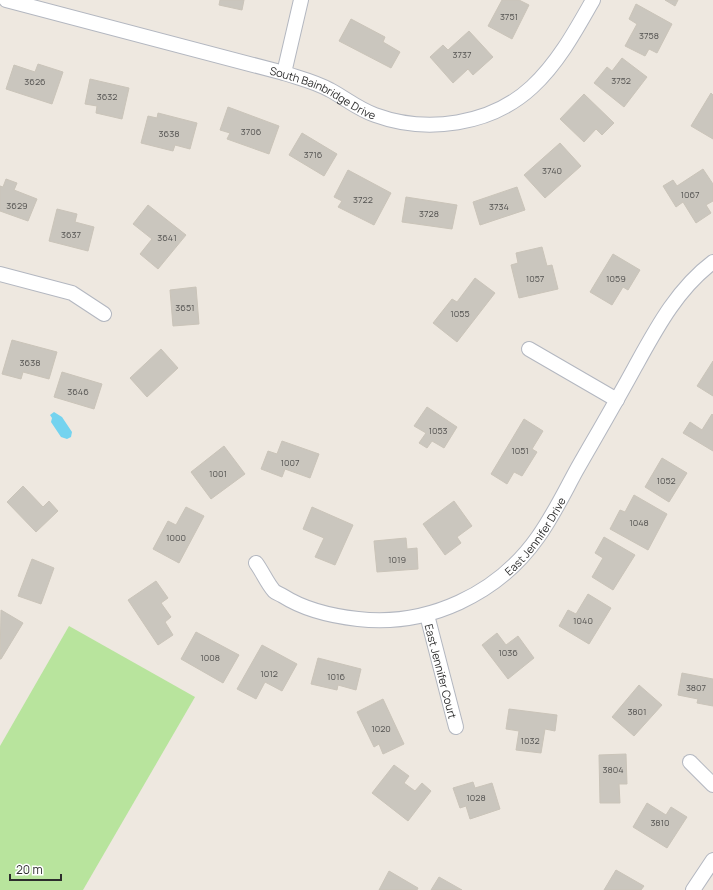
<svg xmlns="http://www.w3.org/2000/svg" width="713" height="890" viewBox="0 0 713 890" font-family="Manrope,sans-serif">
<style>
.green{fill:#b8e49d}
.water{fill:#74d3ef}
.building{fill:#cac6be;stroke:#cac4b9}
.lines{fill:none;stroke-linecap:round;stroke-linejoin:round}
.street-casing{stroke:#b3b7c0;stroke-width:16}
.street{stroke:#fff;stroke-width:14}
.labels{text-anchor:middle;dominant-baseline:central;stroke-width:3;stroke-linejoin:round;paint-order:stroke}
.number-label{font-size:9px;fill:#545351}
.street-label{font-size:11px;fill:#2d2d2d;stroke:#fff}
</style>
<rect width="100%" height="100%" fill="#eee8e0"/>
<!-- green -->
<polygon class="green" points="69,626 195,697 83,890 0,890 0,746"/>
<!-- water -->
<polygon class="water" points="54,412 62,417 72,432 71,437 67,439 61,437 51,422 52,418 50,415"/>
<!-- building -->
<g class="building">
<polygon points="220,0 244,0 242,10 219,5"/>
<polygon points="502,0 519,0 529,5 512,39 488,26"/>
<polygon points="665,0 678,0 675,6"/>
<polygon points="636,4 672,24 657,53 649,49 645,56 625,46 637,24 629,19"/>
<polygon points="351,19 385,37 383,42 400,52 391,68 339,41"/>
<polygon points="469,31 493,57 473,75 468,69 453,83 430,57 443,45 448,50"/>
<polygon points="622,58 647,77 624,107 594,83 607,67 612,71"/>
<polygon points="38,64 63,72 52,104 6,89 14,65 35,72"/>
<polygon points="90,79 129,88 122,119 96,113 97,106 85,104"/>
<polygon points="711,93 713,95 713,139 691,126"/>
<polygon points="584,94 614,123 602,135 596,129 584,142 560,119"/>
<polygon points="228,107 279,126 269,154 227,139 230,133 220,130"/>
<polygon points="158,113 197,123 190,149 175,145 173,151 141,143 148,116 157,118"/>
<polygon points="302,133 337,154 324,176 289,155"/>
<polygon points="560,143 581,166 545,198 524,175"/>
<polygon points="703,169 713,184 713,201 706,205 711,213 696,223 683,202 676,207 663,186 673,180 677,186"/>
<polygon points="348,170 391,193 374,225 338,207 342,201 334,197"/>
<polygon points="6,179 17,183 14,190 37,199 28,221 0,211 0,186 3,187"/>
<polygon points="517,187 525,210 480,225 473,202"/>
<polygon points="406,197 457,205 452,229 402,222"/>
<polygon points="148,205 186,235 158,269 140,254 152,239 133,224"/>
<polygon points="57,209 77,214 75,222 94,227 88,251 49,241"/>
<polygon points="542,247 547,266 552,265 558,289 519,298 511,265 518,263 516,253"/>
<polygon points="613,254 640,270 628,290 623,287 612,305 590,292"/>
<polygon points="475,278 495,293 457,342 433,323 452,299 457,302"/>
<polygon points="196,287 199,324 173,326 170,290"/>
<polygon points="12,340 57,352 49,379 23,372 21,379 2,374"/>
<polygon points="161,349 178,368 147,397 130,378"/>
<polygon points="713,361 713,396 697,386"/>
<polygon points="62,372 102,384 94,409 54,397"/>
<polygon points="427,407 457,427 444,448 432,441 427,448 419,443 426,433 414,426"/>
<polygon points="712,414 713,415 713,451 683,433 690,422 702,430"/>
<polygon points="524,419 543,431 532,449 537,452 522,476 514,472 507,484 491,474"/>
<polygon points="282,441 319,454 310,478 285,469 282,477 261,469 268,451 277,454"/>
<polygon points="224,446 245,474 211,499 191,472"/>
<polygon points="662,458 687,473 669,502 645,487"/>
<polygon points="23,486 43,507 49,501 58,511 36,532 7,502"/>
<polygon points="634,495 667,514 648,550 610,529 620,510 625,512"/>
<polygon points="454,501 472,526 457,537 461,543 445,555 423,524"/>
<polygon points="186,507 204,516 179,563 153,549 168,521 176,525"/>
<polygon points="312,507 353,525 335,565 315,557 324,538 303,529"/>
<polygon points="604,537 635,555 613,590 592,577 603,558 595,553"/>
<polygon points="406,538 407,549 417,548 418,569 377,572 374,541"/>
<polygon points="32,559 54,568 41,604 18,596"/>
<polygon points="156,581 168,598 161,603 171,617 165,622 173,635 158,645 128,600"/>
<polygon points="588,594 611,608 589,644 559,626 568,610 576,614"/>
<polygon points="1,610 23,623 1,659 0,659"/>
<polygon points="196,632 239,655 223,683 181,659"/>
<polygon points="497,633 506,645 518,636 534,658 508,679 482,645"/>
<polygon points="262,645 297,664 282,691 265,682 256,699 237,689"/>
<polygon points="318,658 361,669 356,690 338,685 337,690 311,684"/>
<polygon points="682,673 713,679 713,706 697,703 698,699 678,695"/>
<polygon points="639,685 662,705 634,736 612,717"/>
<polygon points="383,699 404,744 383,754 379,744 374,747 357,712"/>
<polygon points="509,709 557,715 555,731 545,729 541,753 516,750 519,731 506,729"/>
<polygon points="626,754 627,784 619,784 620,803 600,803 599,755"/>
<polygon points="394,765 409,776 404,783 415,791 422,783 431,791 408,821 372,793"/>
<polygon points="473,782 475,788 492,783 500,809 470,819 466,806 460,808 453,788"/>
<polygon points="647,803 666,815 671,807 687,817 667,848 633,827"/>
<polygon points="616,870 644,886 641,890 604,890"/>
<polygon points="389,871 418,888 417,890 379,890"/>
<polygon points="439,877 462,890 431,890"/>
</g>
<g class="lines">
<defs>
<g id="street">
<path id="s1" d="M6,0L284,73C299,78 316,82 330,90C345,98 358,109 375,115C427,134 491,125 532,87C558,63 576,30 593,0"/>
<polyline points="284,73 301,0"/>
<polyline points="0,274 72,293 104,314"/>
<polyline points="529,349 617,400"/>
<path id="s2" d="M256,563C262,571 267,583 274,591C276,593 280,594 283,596C305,610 331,616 358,619C428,627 498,594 538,537C553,516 564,493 576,471C596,436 616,402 635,367C656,329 677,289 713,262"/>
<path id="s3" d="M427,615L456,727"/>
<polyline points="690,762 713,785"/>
<polyline points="693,890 713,860"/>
</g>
</defs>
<!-- street casing -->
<use href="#street" class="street-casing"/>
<!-- street -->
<use href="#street" class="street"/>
</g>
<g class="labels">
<!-- number labels -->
<g class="number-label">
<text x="509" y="16">3751</text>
<text x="649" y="35">3758</text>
<text x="462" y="54">3737</text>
<text x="621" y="80">3752</text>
<text x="35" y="81">3626</text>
<text x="107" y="96">3632</text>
<text x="251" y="131">3706</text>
<text x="169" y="133">3638</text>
<text x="313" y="154">3716</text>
<text x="552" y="170">3740</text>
<text x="690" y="194">1067</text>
<text x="363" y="199">3722</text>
<text x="17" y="205">3629</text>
<text x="499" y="206">3734</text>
<text x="429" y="213">3728</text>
<text x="71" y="234">3637</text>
<text x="167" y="237">3641</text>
<text x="535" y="278">1057</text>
<text x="616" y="278">1059</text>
<text x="185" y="307">3651</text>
<text x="460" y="313">1055</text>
<text x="30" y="362">3638</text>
<text x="78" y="391">3646</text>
<text x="438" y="430">1053</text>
<text x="520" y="450">1051</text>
<text x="290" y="462">1007</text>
<text x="218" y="473">1001</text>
<text x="666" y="480">1052</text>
<text x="639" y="522">1048</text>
<text x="176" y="537">1000</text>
<text x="397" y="559">1019</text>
<text x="583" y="620">1040</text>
<text x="508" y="652">1036</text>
<text x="210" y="657">1008</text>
<text x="269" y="673">1012</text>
<text x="336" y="676">1016</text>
<text x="696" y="687">3807</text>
<text x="637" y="711">3801</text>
<text x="381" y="728">1020</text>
<text x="530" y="740">1032</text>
<text x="613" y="769">3804</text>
<text x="476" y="797">1028</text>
<text x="660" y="822">3810</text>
</g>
<!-- street labels -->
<g class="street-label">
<text stroke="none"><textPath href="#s1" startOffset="331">South Bainbridge Drive</textPath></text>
<text stroke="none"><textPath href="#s2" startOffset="329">East Jennifer Drive</textPath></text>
<text stroke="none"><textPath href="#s3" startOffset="58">East Jennifer Court</textPath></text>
</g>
</g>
<!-- scale -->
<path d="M10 874v6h51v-6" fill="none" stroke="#2d2d2d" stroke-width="2"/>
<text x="16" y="874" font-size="12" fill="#2d2d2d" stroke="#ffffff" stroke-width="3" paint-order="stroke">20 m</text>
</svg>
